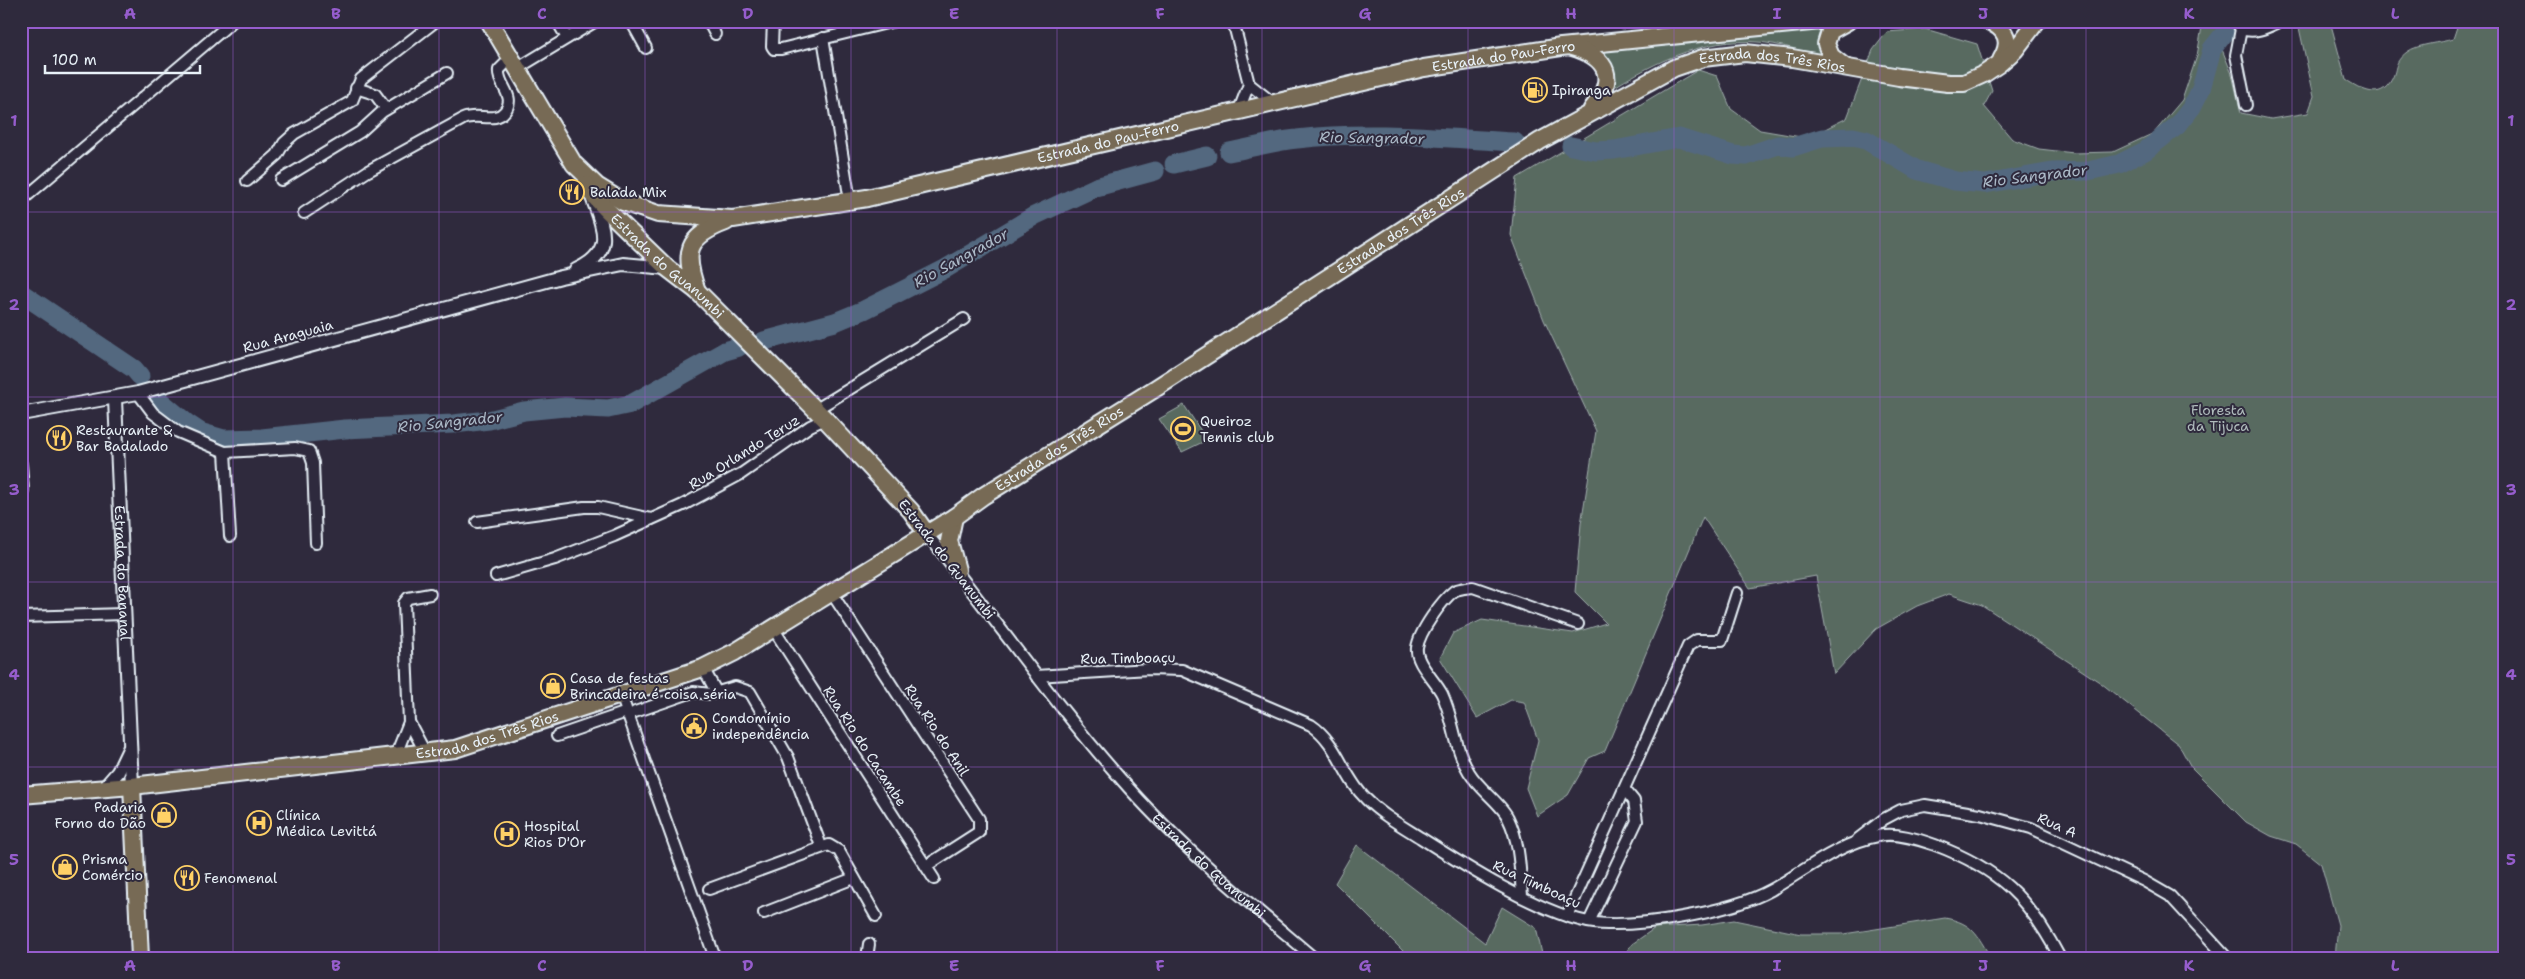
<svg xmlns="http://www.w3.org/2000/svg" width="2525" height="979" viewBox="0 0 2525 979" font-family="'Shantell Sans',sans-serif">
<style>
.green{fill:#596a61;stroke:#a0aeac}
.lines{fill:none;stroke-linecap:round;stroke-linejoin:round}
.river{stroke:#53687f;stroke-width:19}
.minor-casing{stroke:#e8f1f8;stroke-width:14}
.tertiary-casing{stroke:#e8f1f8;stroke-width:16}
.primary-casing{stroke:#e8f1f8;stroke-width:20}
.minor{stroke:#2f2a3d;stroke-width:10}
.tertiary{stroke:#2f2a3d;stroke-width:12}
.primary{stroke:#776a54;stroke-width:16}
.grid{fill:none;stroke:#965dcd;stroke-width:1;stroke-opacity:0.55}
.labels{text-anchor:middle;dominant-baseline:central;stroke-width:4;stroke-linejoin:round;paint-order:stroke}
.street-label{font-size:14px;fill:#e8f1f8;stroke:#2f2a3d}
.poi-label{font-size:14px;fill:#e8f1f8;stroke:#2f2a3d;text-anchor:start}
.park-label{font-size:14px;fill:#afbbbc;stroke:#2f2a3d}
.water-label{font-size:15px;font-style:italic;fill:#acbac8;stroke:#2f2a3d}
.neatline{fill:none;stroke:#965dcd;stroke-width:2}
.grid-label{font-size:16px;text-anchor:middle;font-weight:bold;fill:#965dcd}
</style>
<rect width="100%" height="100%" fill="#2f2a3d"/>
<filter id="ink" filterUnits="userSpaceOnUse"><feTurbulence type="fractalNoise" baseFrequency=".02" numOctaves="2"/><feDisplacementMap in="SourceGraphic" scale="10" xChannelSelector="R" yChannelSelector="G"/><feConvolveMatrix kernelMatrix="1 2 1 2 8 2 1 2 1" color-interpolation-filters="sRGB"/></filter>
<g filter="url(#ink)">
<!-- green -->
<g class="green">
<path d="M2203,21H2222L2217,37L2232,74L2241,113L2271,119L2308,113L2314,96L2298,23L2330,21L2346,80C2361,89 2380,102 2392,79C2398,67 2393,63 2407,52C2418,44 2440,43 2453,39L2459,21H2504V958H2335L2338,925L2321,864L2296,844L2271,836L2246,822L2191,767L2179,745L2101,683L1982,605L1949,594L1917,606L1876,629L1834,674L1816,576L1750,588L1703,517L1605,751L1589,758L1568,795L1537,816L1526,788L1538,740L1524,702L1511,700L1477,718L1440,658L1453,633L1482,620L1573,633L1606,623L1575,592L1581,524L1596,431L1544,320L1511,235L1517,178L1698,70L1717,76L1731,109L1760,130L1807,138L1847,118L1873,50L1887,32L1925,29L1977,44L1992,91L1984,106L2012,139L2039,149L2074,153L2113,152L2154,133L2182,100L2197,56Z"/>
<path d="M1827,25C1819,34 1817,45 1822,57C1806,52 1790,47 1773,44C1713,33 1657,60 1608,91C1609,75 1613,58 1597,48Z"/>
<polygon points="1184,405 1207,440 1182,452 1159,419"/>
<polygon points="1357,845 1485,943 1502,907 1536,928 1543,958 1410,958 1335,883"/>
<path d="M1945,918C1973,923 1977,935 1991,958H1622L1632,944L1655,928L1702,925L1734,920L1801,934H1844Z"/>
</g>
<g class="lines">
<!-- river -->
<g class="river">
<polyline points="1571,146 1596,151 1614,150 1679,138 1733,155 1746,156 1778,145 1793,147 1822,138 1853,137 1866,140 1917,170 1955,181 1985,184 2052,172 2088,171 2119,164 2145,151 2178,125 2192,107 2201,89 2212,49 2231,25"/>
<path d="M1229,152C1252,148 1274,141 1297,139C1370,130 1442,138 1515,142"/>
<polyline points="1174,164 1207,156"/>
<polyline points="21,293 134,369 140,376"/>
<polyline points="764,341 835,322 864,310 945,269 1034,216 1096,187 1155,171"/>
<polyline points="158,399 188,424 200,432 224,439 262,438 345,429 453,424 489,420 524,411 565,407 608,409 631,404 725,351 739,347"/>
</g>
<defs>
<g id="minor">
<polyline points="557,21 567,38"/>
<polyline points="631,21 646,48"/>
<polyline points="708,21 715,34"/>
<polyline points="773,21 772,46 774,49 781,49 895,21"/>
<polyline points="1233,21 1249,84 1239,110"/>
<path d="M2236,21L2241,29C2256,34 2268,27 2281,21"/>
<polyline points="2241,29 2236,55 2246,105"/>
<polyline points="823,38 850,201"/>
<polyline points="518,68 596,21"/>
<polyline points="1249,84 1273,103"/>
<polyline points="356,88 375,94 386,109"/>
<polyline points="281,180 360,132 382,112 447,73"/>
<polyline points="247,181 277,155 284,143 294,134 352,101 361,79 436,21"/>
<polyline points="21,201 233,21"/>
<path d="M304,213L368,171L463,119C477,112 495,124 505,111C517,96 497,85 499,70L511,58"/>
<polyline points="138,393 153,413 178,432 225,452 295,448 309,451 313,463 316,543"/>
<polyline points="815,410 964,319"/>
<polyline points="225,452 230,536"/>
<polyline points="21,464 23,490 21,496"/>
<polyline points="477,522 584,507 598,507 651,519"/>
<path id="s1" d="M927,534C992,614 1051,700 1120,778C1178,845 1247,901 1314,958"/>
<polyline points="496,576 555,559 614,536 683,505 741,474 810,426 825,419"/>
<polyline points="831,592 979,819 979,832 926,866"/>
<polyline points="21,617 124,614"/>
<polyline points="773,628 934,879"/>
<polyline points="703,668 717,693"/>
<path d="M1036,676L1149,669L1182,670L1311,725C1338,743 1343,777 1366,799C1382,815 1402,826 1421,838C1463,865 1539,913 1588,922C1633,930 1731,912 1771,890C1804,871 1839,843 1878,836C1896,832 1918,839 1935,845C1999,869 2028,897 2060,958"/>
<polyline points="621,695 715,958"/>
<polyline points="635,712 693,692 711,694 735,687 750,692 788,757 821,846"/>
<polyline points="409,722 426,754"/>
<polyline points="557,736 627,712"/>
<polyline points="395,757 409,722 404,603 408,598 430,594"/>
<polyline points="1858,839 1884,819 1901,810 1925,805 1980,814 2031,828 2144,881 2170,896 2227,958"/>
<polyline points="709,889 829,845 839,851 876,916"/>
<path d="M1522,896C1520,870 1520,842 1508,818C1502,804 1479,789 1469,772C1454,748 1454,719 1442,694C1435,680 1415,663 1417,648C1419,632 1442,600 1454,591C1460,588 1467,588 1473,587L1578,624"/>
<polyline points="764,913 854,878"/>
<polyline points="1567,916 1688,646 1697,640 1722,640 1737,593"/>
<polyline points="1589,922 1637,821 1634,801 1625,790"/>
<polyline points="867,958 869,944"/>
</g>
<g id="tertiary">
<path d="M576,270C615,252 604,230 592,197"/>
<path id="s2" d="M115,399L132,786"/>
<polyline points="21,414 138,393 561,277 623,264 667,268"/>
<polyline points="104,788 118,772 129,749"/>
</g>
<g id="primary">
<path id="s3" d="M489,21L574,164L597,186L623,202L658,214L733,219L867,198L1424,68L1561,47L1821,21"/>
<path d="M1988,21C2007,29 2012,42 2001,60"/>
<path d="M1572,47C1609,58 1617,79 1592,109"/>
<polyline points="1845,67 1831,56 1826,44 1830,31 1848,21"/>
<path id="s4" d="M586,184L591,193L608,211L667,268L697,291L825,419L911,511L927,534"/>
<path d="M697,291C683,252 686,237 726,222"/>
<polyline points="954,517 949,541 957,570"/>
<polyline points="132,786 140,958"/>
<path id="s5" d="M21,795L132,786L455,749L703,668L735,652L954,517L983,496L1153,390L1540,141L1674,68L1703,58L1745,53L1792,58L1899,77L1948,83H1964L1984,74L1999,64L2015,50L2037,21"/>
</g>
</defs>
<!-- minor casing -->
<use href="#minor" class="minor-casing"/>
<!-- tertiary casing -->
<use href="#tertiary" class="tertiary-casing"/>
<!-- primary casing -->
<use href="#primary" class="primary-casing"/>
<!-- minor -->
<use href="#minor" class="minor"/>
<!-- tertiary -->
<use href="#tertiary" class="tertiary"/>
<!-- primary -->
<use href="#primary" class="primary"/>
</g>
</g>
<!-- grid -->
<path class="grid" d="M233,21V958M439,21V958M645,21V958M851,21V958M1057,21V958M1262,21V958M1468,21V958M1674,21V958M1880,21V958M2086,21V958M2292,21V958M21,212H2504M21,397H2504M21,582H2504M21,767H2504"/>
<!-- icons -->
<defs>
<symbol id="fuel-ring" viewBox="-11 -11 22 22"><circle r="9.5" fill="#2f2a3d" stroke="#ffd166" stroke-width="1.5"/><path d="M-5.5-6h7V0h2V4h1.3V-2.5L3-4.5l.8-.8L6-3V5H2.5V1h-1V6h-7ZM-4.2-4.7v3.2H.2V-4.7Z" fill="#ffd166"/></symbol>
<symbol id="restaurant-ring" viewBox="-11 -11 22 22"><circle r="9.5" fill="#2f2a3d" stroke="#ffd166" stroke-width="1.5"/><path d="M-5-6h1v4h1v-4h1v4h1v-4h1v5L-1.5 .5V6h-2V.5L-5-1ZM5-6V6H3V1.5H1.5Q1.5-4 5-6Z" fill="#ffd166"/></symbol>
<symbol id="stadium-ring" viewBox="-11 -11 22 22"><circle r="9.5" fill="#2f2a3d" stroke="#ffd166" stroke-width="1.5"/><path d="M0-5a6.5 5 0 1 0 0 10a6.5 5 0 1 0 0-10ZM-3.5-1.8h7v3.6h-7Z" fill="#ffd166"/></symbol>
<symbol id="shop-ring" viewBox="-11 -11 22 22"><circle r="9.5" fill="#2f2a3d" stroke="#ffd166" stroke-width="1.5"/><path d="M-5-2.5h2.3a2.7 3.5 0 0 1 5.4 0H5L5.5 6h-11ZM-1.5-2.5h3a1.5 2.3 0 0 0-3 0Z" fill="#ffd166"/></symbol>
<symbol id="civic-ring" viewBox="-11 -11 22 22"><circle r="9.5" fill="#2f2a3d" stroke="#ffd166" stroke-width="1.5"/><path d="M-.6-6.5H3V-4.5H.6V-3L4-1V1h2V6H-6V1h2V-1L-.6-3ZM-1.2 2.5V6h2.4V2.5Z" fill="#ffd166"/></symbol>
<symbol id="hospital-ring" viewBox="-11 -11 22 22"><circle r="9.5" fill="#2f2a3d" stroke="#ffd166" stroke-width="1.5"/><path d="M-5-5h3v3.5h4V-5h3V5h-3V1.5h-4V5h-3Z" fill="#ffd166"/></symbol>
</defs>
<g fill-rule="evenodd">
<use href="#fuel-ring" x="1521" y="76" width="28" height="28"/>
<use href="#restaurant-ring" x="558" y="178" width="28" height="28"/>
<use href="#stadium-ring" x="1169" y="415" width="28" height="28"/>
<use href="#restaurant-ring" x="45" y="424" width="28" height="28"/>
<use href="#shop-ring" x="539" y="672" width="28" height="28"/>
<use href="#civic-ring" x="680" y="712" width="28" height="28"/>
<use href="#shop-ring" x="150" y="801" width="28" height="28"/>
<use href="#hospital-ring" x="245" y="809" width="28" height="28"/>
<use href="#hospital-ring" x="493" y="820" width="28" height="28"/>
<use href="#shop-ring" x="51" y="853" width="28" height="28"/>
<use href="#restaurant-ring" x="173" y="864" width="28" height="28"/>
</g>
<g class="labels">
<!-- street labels -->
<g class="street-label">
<text stroke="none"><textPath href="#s3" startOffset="1129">Estrada do Pau-Ferro</textPath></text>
<text stroke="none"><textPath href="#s5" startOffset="1940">Estrada dos Três Rios</textPath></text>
<text stroke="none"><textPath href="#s3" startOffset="724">Estrada do Pau-Ferro</textPath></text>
<text stroke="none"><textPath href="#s5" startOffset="1521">Estrada dos Três Rios</textPath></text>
<text stroke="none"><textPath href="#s4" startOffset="116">Estrada do Guanumbi</textPath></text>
<text transform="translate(288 336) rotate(-15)">Rua Araguaia</text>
<text stroke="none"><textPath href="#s5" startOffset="1116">Estrada dos Três Rios</textPath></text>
<text transform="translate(744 452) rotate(-32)">Rua Orlando Teruz</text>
<text transform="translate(947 559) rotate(52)">Estrada do Guanumbi</text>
<text stroke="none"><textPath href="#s2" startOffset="174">Estrada do Bananal</textPath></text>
<text transform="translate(1128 658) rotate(-1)">Rua Timboaçu</text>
<text transform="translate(937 730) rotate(57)">Rua Rio do Anil</text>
<text stroke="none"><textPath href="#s5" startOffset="471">Estrada dos Três Rios</textPath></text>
<text transform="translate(865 746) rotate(57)">Rua Rio do Cacambe</text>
<text transform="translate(2057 825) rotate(24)">Rua A</text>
<text stroke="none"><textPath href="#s1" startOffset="436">Estrada do Guanumbi</textPath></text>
<text transform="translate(1537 884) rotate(25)">Rua Timboaçu</text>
</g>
<!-- poi labels -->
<g class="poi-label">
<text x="1552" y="90">Ipiranga</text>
<text x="590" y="192">Balada Mix</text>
<text x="1200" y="421">Queiroz<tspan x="1200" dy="16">Tennis club</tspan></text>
<text x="76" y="430">Restaurante &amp;<tspan x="76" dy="16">Bar Badalado</tspan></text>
<text x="570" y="678">Casa de festas<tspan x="570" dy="16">Brincadeira é coisa séria</tspan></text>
<text x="712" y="718">Condomínio<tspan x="712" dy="16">independência</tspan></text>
<text x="146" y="807" text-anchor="end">Padaria<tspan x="146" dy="16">Forno do Dão</tspan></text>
<text x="276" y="815">Clínica<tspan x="276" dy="16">Médica Levittá</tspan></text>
<text x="524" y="826">Hospital<tspan x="524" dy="16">Rios D'Or</tspan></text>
<text x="82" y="859">Prisma<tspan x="82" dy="16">Comércio</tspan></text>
<text x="204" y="878">Fenomenal</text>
</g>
<!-- park labels -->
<g class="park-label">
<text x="2218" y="410">Floresta<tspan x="2218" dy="16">da Tijuca</tspan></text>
</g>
<!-- water labels -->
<g class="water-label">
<text transform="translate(1372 138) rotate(1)">Rio Sangrador</text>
<text transform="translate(2035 176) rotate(-7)">Rio Sangrador</text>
<text transform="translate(961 258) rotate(-29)">Rio Sangrador</text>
<text transform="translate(450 422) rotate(-6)">Rio Sangrador</text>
</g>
</g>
<!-- margin -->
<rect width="2525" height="979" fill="none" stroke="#2f2a3d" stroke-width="55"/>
<!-- scale -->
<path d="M45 65v8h155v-8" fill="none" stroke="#e8f1f8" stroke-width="2.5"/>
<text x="52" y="65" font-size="15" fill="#e8f1f8" stroke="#2f2a3d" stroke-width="4" paint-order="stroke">100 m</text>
<rect x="28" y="28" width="2470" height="924" class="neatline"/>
<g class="grid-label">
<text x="130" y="19">A</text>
<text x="336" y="19">B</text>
<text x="542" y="19">C</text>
<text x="748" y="19">D</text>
<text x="954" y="19">E</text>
<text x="1160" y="19">F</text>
<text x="1365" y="19">G</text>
<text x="1571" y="19">H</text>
<text x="1777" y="19">I</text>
<text x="1983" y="19">J</text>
<text x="2189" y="19">K</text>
<text x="2395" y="19">L</text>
<text x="14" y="126">1</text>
<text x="2511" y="126">1</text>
<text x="14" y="310">2</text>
<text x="2511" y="310">2</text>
<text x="14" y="495">3</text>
<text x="2511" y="495">3</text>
<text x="14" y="680">4</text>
<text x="2511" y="680">4</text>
<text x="14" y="865">5</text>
<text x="2511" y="865">5</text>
<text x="130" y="971">A</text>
<text x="336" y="971">B</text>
<text x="542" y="971">C</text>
<text x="748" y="971">D</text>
<text x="954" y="971">E</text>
<text x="1160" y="971">F</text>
<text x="1365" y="971">G</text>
<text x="1571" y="971">H</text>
<text x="1777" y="971">I</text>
<text x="1983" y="971">J</text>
<text x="2189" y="971">K</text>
<text x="2395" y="971">L</text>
</g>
</svg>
